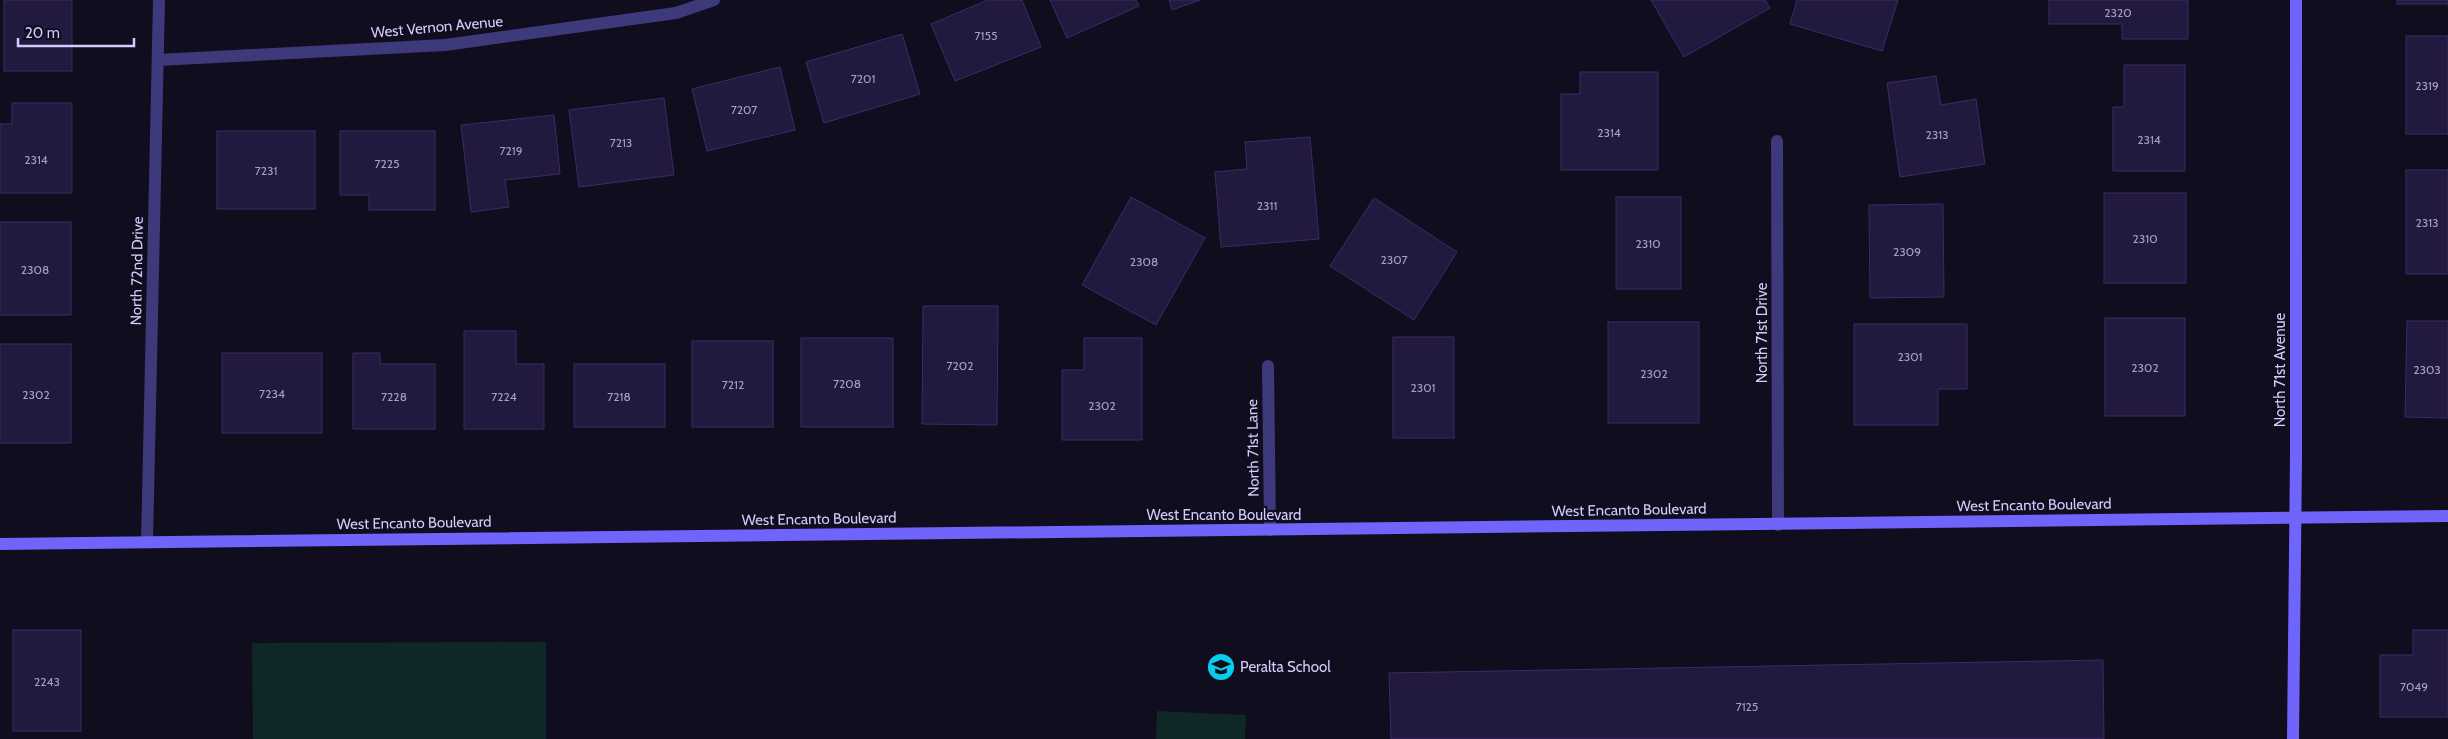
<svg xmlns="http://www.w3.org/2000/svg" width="2448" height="739" viewBox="0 0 2448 739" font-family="Cabin,sans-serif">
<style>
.green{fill:#102727}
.building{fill:#22193e;stroke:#3b2c69}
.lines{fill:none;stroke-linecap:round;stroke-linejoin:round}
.street{stroke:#3e397b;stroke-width:12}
.secondary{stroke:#6f65fa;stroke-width:12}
.labels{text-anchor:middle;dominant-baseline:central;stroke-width:4.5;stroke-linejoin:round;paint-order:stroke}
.number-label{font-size:12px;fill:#a79ecd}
.street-label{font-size:15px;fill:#d3cbfd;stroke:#100d1e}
.poi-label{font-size:15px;fill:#d3cbfd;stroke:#100d1e;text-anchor:start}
</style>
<rect width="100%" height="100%" fill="#100d1e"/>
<!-- green -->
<g class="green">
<polygon points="546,642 546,739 253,739 252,643"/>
<polygon points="1157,711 1246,715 1245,739 1156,739"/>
</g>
<!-- building -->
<g class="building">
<rect x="4" y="0" width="68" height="71"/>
<polygon points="988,0 1022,0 1041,47 955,81 931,24"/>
<polygon points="1050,0 1136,0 1139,6 1067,38"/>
<polygon points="1169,0 1200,0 1172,10"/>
<polygon points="1651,0 1765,0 1770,8 1684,57"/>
<polygon points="1797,0 1898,0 1882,51 1790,24"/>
<polygon points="2049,0 2188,0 2188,39 2122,39 2122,24 2049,24"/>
<rect x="2397" y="0" width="51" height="4"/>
<polygon points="902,34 920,94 824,123 806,62"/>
<rect x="2406" y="36" width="42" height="98"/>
<polygon points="2124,65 2185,65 2185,171 2113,171 2113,107 2124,107"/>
<polygon points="780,67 795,130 707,151 692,89"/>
<polygon points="1580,72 1658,72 1658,170 1561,170 1561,94 1580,94"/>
<polygon points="1936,76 1941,105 1976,99 1985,164 1900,177 1887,83"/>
<polygon points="664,98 674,175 579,187 569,110"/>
<polygon points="12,103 72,103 72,193 0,193 0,124 12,124"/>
<polygon points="554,115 560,174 505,180 509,207 471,212 461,125"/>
<rect x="217" y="131" width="98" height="78"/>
<polygon points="340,131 435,131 435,210 369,210 369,195 340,195"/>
<polygon points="1310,137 1319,239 1221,247 1215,172 1247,169 1245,142"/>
<rect x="2406" y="170" width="42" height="104"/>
<rect x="2104" y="193" width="82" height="90"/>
<polygon points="1131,197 1205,238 1156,325 1082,285"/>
<rect x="1616" y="197" width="65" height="92"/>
<polygon points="1374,198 1457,252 1414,320 1330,266"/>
<polygon points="1943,204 1944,297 1870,298 1869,205"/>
<rect x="0" y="222" width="71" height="93"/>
<polygon points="923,306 998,306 997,425 922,424"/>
<rect x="2105" y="318" width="80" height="98"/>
<polygon points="2407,321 2448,321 2448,418 2405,417"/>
<rect x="1608" y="322" width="91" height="101"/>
<polygon points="1854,324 1967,324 1967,389 1938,389 1938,425 1854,425"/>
<polygon points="464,331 516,331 516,364 544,364 544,429 464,429"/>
<rect x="1393" y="337" width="61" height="101"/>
<rect x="801" y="338" width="92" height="89"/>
<polygon points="1084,338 1142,338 1142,440 1062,440 1062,370 1084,370"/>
<rect x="692" y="341" width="81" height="86"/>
<rect x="0" y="344" width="71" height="99"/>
<rect x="222" y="353" width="100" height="80"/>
<polygon points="353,353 380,353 380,364 435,364 435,429 353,429"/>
<rect x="574" y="364" width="91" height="63"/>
<rect x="13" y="630" width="68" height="101"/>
<polygon points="2413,630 2448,630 2448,717 2380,717 2380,655 2413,655"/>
<polygon points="2103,660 2104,739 1391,739 1389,673"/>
</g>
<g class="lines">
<!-- street -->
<g class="street">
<polyline points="158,60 445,45 676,13 714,0"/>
<polyline points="1777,141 1778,525"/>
<polyline points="1268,366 1270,530"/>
<polyline points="147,542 159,0"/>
</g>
<!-- secondary -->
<g class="secondary">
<polyline points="0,544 2448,516"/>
<polyline points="2293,739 2296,457 2296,0"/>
</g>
</g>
<!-- icons -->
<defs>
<symbol id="school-disc" viewBox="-11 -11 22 22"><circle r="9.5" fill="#07cced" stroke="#100d1e"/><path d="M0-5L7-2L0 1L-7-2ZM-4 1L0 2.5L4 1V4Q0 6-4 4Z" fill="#111"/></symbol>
</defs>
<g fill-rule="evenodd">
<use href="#school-disc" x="1205" y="651" width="32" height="32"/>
</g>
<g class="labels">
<!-- number labels -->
<g class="number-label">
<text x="2118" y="12">2320</text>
<text x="986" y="35">7155</text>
<text x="863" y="78">7201</text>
<text x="2427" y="85">2319</text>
<text x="744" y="109">7207</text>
<text x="1609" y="132">2314</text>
<text x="1937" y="134">2313</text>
<text x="2149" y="139">2314</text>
<text x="621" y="142">7213</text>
<text x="511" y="150">7219</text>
<text x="36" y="159">2314</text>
<text x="387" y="163">7225</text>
<text x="266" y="170">7231</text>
<text x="1267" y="205">2311</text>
<text x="2427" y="222">2313</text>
<text x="2145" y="238">2310</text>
<text x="1648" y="243">2310</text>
<text x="1907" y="251">2309</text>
<text x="1394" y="259">2307</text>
<text x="1144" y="261">2308</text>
<text x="35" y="269">2308</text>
<text x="1910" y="356">2301</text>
<text x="960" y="365">7202</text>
<text x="2145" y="367">2302</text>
<text x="2427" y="369">2303</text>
<text x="1654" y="373">2302</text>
<text x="847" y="383">7208</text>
<text x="733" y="384">7212</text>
<text x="1423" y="387">2301</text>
<text x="272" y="393">7234</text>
<text x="36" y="394">2302</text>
<text x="394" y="396">7228</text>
<text x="504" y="396">7224</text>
<text x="619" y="396">7218</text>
<text x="1102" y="405">2302</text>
<text x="47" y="681">2243</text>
<text x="2414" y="686">7049</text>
<text x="1747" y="706">7125</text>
</g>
<!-- street labels -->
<g class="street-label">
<text transform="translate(437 27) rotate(-5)">West Vernon Avenue</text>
<text transform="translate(137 271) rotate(-89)">North 72nd Drive</text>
<text transform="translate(1762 333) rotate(-90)">North 71st Drive</text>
<text transform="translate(2280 370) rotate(-90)">North 71st Avenue</text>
<text transform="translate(1253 448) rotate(-91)">North 71st Lane</text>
<text transform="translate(2034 505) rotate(-1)">West Encanto Boulevard</text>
<text transform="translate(1629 510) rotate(-1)">West Encanto Boulevard</text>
<text x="1224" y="515">West Encanto Boulevard</text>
<text transform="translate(819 519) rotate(-1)">West Encanto Boulevard</text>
<text transform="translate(414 523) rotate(-1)">West Encanto Boulevard</text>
</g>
<!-- poi labels -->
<g class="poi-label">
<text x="1240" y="667">Peralta School</text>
</g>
</g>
<!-- scale -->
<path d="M18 38v8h116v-8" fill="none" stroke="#d3cbfd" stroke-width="2.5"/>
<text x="25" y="38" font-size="15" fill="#d3cbfd" stroke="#100d1e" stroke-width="4" paint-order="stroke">20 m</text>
</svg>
